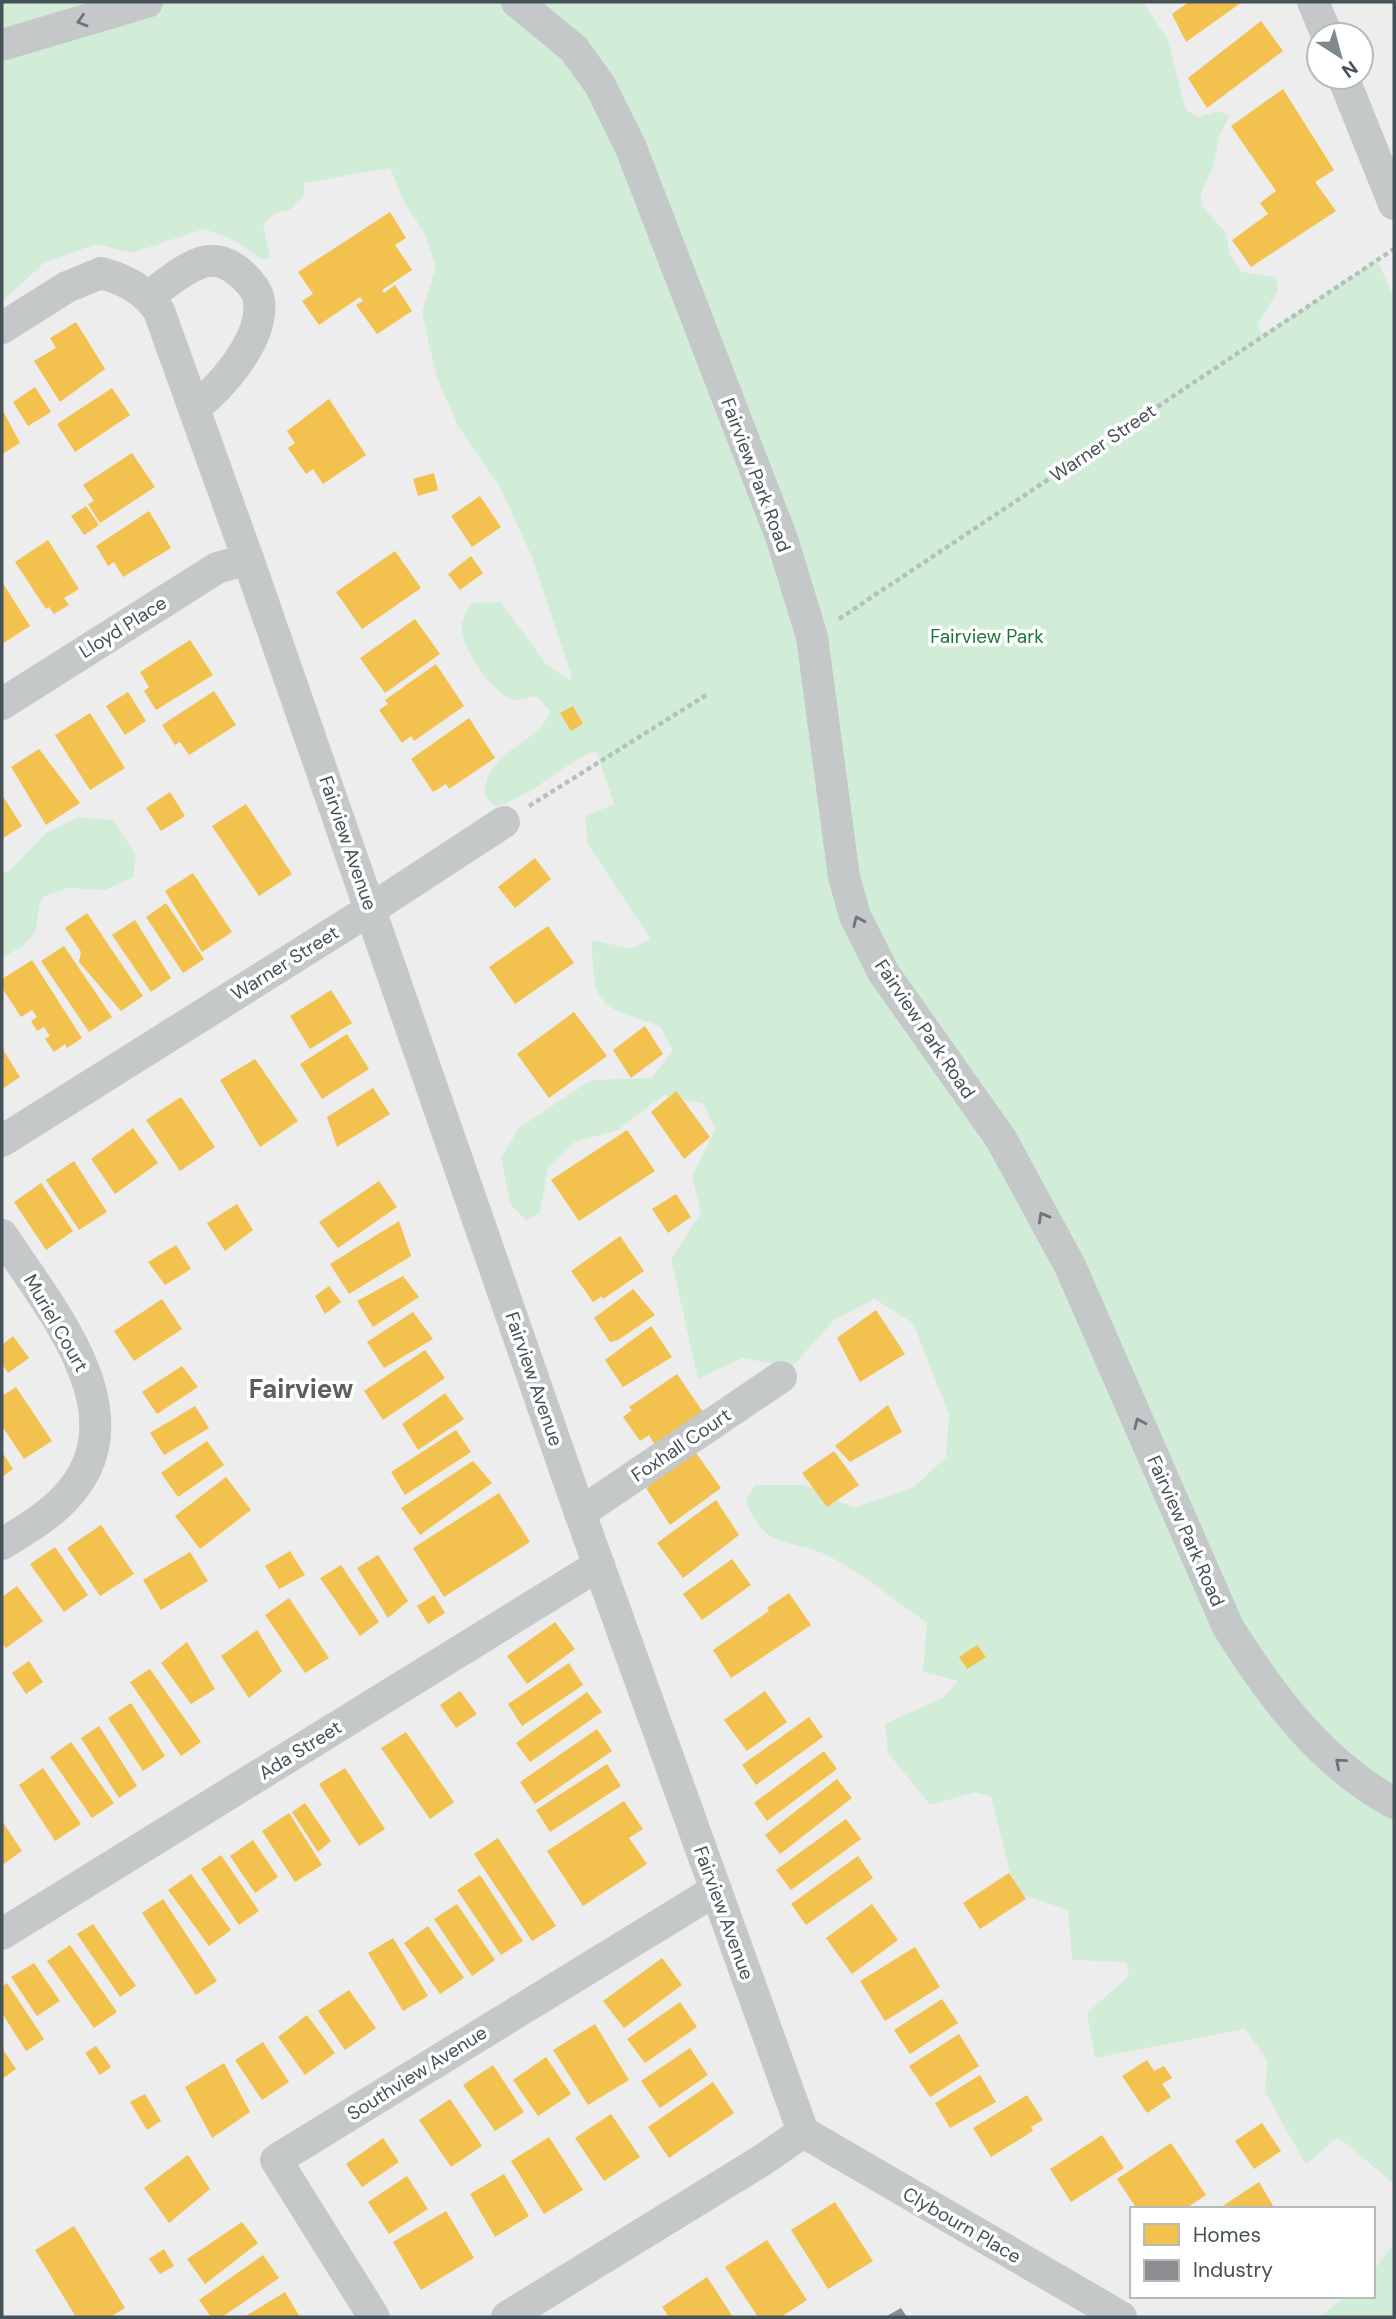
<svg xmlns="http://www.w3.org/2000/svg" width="1396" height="2319" viewBox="0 0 1396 2319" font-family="'DM Sans',sans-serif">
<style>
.green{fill:#d2edd7}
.homes{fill:#f2c14e}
.industry{fill:#8d8d92}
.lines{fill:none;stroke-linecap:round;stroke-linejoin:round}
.path{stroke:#b4c1bb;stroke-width:4.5;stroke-dasharray:5 3.5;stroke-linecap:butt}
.minor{stroke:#c5c8c9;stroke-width:32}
.oneway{stroke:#6b767b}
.labels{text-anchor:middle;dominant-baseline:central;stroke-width:7;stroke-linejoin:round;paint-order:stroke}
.street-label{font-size:19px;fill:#455359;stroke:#fff}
.park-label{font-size:19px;fill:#197838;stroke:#fff}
.district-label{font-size:26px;font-weight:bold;fill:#595e61;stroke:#fff}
</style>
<rect width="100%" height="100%" fill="#eeeded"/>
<!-- green -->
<g class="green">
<path d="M2,2H1143L1168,40L1186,110L1198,117L1218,111L1230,116L1219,136L1214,165L1201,192L1202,206L1226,233L1230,255L1242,272L1276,277L1278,291L1257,325L1263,335L1377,260L1394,297V2184L1338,2137L1306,2165L1265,2092L1267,2060L1245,2029L1095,2058L1087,2013L1129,1976L1126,1962L1072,1960L1068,1910L1015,1892L991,1797L975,1792L930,1805L888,1753L885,1724L944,1697L958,1681L923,1672L927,1623C897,1602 867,1577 834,1559C795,1536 766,1555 746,1501L755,1485H805L854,1508L914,1487L946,1457L949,1415L913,1323L875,1299L834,1320L792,1367L742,1358L698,1379L671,1259L701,1212L692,1177L715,1130L704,1104L664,1095L618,1130L575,1142L548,1169L540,1212L527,1221L511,1205L501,1158L519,1128L591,1080L651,1078L673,1051L660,1026C599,1006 593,1008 592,940L632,949L650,938L588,844L585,816L614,804L596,751C560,764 531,799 494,806L484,795C486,788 486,779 489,774C503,747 541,739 550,711L536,696C530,697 520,700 514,700C494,696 465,652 462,633C460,621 465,612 472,603L501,602L546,664L569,680L572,677L532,557L500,487L458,426L437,378L422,313L436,266L425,234L405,204L390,168L304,183L305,194L290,210L275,213L263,224L270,257L263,260L232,239L204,229L132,253L97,244L45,262L2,302Z"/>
<polygon points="79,817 113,820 136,855 133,877 105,890 68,888 45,896 40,902 35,933 24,945 2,958 2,874 10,870 46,833"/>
<polygon points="1394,2243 1394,2317 1319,2317 1346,2296 1373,2296 1373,2271"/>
</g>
<!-- homes -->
<g class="homes">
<polygon points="1189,2 1242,2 1186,42 1172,14"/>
<polygon points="1261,21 1283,51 1207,108 1188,78"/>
<polygon points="1283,89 1334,170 1315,182 1336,211 1251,267 1232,240 1268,214 1260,203 1276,191 1231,126"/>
<polygon points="390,212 406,238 395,245 412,270 382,290 384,293 395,285 412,311 377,334 356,305 363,301 360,297 319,325 302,301 313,294 298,272"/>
<polygon points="76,322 105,369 60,402 34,361 56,348 50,338"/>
<polygon points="35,387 51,412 28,426 13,402"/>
<polygon points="112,388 130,415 75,452 57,424"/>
<polygon points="329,399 366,455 323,484 313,469 306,474 288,448 295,443 287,431"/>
<polygon points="2,409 20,443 2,454"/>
<polygon points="132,453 155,487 100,523 88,504 94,501 83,485"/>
<polygon points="434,473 438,490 418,496 413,479"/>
<polygon points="480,496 501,527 472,547 451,516"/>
<polygon points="86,506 99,525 84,535 71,516"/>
<polygon points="149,511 171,548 123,577 114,562 108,566 96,546"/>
<polygon points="48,540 79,589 64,598 69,605 54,614 49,607 46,609 15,562"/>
<polygon points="395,551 421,588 362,629 336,592"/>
<polygon points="471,556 483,573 460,590 448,574"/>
<polygon points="2,582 30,626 2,644"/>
<polygon points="415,619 440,654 385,693 360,658"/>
<polygon points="190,640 213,675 156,710 144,691 149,687 140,672"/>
<polygon points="436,664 464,706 414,741 411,736 402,743 379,710 388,704 385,700"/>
<polygon points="214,691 236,725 189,755 180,742 175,745 162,725"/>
<polygon points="128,692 146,721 125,735 106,706"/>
<polygon points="573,706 583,724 571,731 560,713"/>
<polygon points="90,713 125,768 90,790 55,735"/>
<polygon points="469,718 495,758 449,789 446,784 433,792 411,759"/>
<polygon points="39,749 80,803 46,825 11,767"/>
<polygon points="170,792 185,816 161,831 146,808"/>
<polygon points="2,795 22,826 2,839"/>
<polygon points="246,804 292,874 259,896 212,826"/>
<polygon points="535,858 551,879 515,908 498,887"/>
<polygon points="193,873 232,932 202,952 165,891"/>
<polygon points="166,903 204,959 183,973 146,917"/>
<polygon points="87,913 143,996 121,1011 79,962 81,952 65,928"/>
<polygon points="135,920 171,978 151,992 112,935"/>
<polygon points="548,926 574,963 515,1004 489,967"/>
<polygon points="64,946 112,1017 89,1032 41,961"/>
<polygon points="32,960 82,1038 67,1048 65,1044 54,1052 45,1039 50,1036 44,1027 37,1031 31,1021 37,1017 32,1010 21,1017 2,988 2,979"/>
<polygon points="331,990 352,1023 310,1049 290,1016"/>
<polygon points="574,1012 607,1056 549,1098 517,1054"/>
<polygon points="645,1026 663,1054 631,1078 613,1050"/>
<polygon points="347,1034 369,1069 322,1099 300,1064"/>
<polygon points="2,1048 20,1077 2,1089"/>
<polygon points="255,1059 298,1121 260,1147 220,1080"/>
<polygon points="373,1088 390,1114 337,1147 327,1117"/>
<polygon points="676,1091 710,1137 684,1159 651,1112"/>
<polygon points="181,1097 215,1147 180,1171 146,1120"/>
<polygon points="133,1128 158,1163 115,1194 91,1159"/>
<polygon points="627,1130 655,1171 579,1221 551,1180"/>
<polygon points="74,1161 107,1212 79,1230 46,1180"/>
<polygon points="379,1181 397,1207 338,1248 319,1222"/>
<polygon points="41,1183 73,1231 46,1250 14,1202"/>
<polygon points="676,1194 691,1217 668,1233 652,1209"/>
<polygon points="237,1204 253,1230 225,1251 207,1223"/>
<polygon points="399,1221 411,1256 349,1294 330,1264"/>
<polygon points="620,1236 644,1271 603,1299 602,1296 593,1302 571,1271"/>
<polygon points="176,1245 191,1269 165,1285 148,1262"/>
<polygon points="403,1276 419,1297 373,1327 357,1301"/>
<polygon points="329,1286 341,1302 325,1314 315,1296"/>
<polygon points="633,1289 655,1315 618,1340 610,1342 594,1318"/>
<polygon points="162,1299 182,1329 134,1361 114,1331"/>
<polygon points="876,1310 905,1354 860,1382 837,1338"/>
<polygon points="413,1312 433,1339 384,1368 367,1342"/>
<polygon points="651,1326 672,1357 623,1387 605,1360"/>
<polygon points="13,1336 29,1358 8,1373 2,1364 2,1345"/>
<polygon points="425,1350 445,1378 383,1420 364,1391"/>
<polygon points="182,1366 198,1387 157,1414 142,1392"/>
<polygon points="677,1374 703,1412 655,1445 649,1435 640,1441 623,1417 632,1410 629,1407"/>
<polygon points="16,1387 52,1441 24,1459 2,1426 2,1396"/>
<polygon points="445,1393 464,1419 418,1450 402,1424"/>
<polygon points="888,1405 902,1432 850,1462 835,1446"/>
<polygon points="195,1406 209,1428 164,1455 150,1433"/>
<polygon points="456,1430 471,1452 405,1495 391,1472"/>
<polygon points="207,1441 224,1465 178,1497 161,1473"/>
<polygon points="694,1450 721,1488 670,1525 646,1488"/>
<polygon points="834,1451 859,1485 827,1507 802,1473"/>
<polygon points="2,1452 13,1469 2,1477"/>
<polygon points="473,1461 492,1483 420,1535 401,1508"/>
<polygon points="226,1477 251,1510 200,1549 175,1516"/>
<polygon points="499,1493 530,1542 444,1597 413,1548"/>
<polygon points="716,1500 739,1535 683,1578 657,1543"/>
<polygon points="101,1525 134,1574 100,1596 67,1548"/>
<polygon points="55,1547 88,1595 64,1612 30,1564"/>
<polygon points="290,1551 305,1575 279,1589 265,1566"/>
<polygon points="190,1552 208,1581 161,1610 143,1580"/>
<polygon points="378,1555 408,1601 388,1618 357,1568"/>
<polygon points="732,1559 751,1585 702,1620 683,1594"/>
<polygon points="341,1565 379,1622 360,1636 320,1578"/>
<polygon points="17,1586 43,1621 6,1648 2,1643 2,1597"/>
<polygon points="789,1593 811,1625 731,1678 713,1650 769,1611 767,1608"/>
<polygon points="434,1595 445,1613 428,1624 417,1606"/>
<polygon points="289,1598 329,1658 305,1673 265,1615"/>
<polygon points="555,1622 575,1649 527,1684 507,1656"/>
<polygon points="257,1630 282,1671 249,1698 221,1656"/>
<polygon points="187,1642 215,1689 191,1704 161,1663"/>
<polygon points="977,1645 986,1657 967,1669 959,1657"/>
<polygon points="29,1661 43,1682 26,1694 12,1673"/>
<polygon points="569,1663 583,1685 522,1726 508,1704"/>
<polygon points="150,1669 201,1742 181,1756 130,1682"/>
<polygon points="460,1691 477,1714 456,1728 440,1705"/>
<polygon points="765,1691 787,1722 747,1751 724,1720"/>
<polygon points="587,1692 602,1712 530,1762 516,1743"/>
<polygon points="131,1703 165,1756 143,1771 108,1718"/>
<polygon points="809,1717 823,1737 756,1785 742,1765"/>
<polygon points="99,1726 137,1786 119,1798 81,1738"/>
<polygon points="597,1729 612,1751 535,1804 520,1782"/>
<polygon points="406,1732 454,1802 430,1819 381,1748"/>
<polygon points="71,1742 114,1803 92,1818 50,1757"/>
<polygon points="824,1751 837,1769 767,1821 754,1803"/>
<polygon points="607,1764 621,1786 550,1832 536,1810"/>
<polygon points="43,1768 81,1824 55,1841 19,1785"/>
<polygon points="345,1768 385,1829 359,1846 319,1784"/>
<polygon points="837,1779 852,1798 780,1854 765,1835"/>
<polygon points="624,1801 643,1829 629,1838 647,1864 583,1906 547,1851"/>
<polygon points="305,1803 331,1841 318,1852 292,1812"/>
<polygon points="289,1813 322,1865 295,1882 262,1831"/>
<polygon points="846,1819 861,1839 791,1890 776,1870"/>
<polygon points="2,1821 22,1851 2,1865"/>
<polygon points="498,1838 556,1926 532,1941 474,1854"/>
<polygon points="253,1840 278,1877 255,1893 230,1856"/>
<polygon points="221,1855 259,1911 239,1925 201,1869"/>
<polygon points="858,1856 873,1878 806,1925 791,1904"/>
<polygon points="1009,1873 1026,1899 980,1929 963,1903"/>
<polygon points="191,1874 231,1930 209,1946 168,1890"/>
<polygon points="480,1875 523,1941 501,1955 457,1890"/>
<polygon points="163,1899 217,1981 196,1995 142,1913"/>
<polygon points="457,1904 495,1960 472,1976 434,1919"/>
<polygon points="872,1904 898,1940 852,1974 826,1938"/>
<polygon points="93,1924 136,1986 120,1997 77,1934"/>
<polygon points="428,1926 464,1978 440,1994 404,1943"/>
<polygon points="393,1938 428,1996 403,2011 368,1953"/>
<polygon points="70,1945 117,2012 94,2028 47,1961"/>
<polygon points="915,1947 940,1987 885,2021 860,1981"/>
<polygon points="662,1958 682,1985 624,2028 603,2001"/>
<polygon points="34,1963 60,2001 37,2016 11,1977"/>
<polygon points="7,1983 44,2039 26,2051 2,2013 2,1987"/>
<polygon points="349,1990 376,2028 345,2050 318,2011"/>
<polygon points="942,1999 958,2023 910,2054 894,2030"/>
<polygon points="680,2002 697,2027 645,2063 627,2039"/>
<polygon points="307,2015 335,2053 305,2075 278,2037"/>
<polygon points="595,2024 629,2080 588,2105 553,2050"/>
<polygon points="959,2034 979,2066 930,2097 909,2066"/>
<polygon points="263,2042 289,2082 262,2100 235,2060"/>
<polygon points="96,2046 111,2067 100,2075 85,2053"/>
<polygon points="2,2048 16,2069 2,2079"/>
<polygon points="690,2048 708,2075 660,2108 641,2081"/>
<polygon points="546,2057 571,2094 538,2116 513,2080"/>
<polygon points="1147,2060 1154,2071 1164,2066 1172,2078 1162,2084 1171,2097 1147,2113 1122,2076"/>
<polygon points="224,2063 250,2112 212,2138 185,2087"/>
<polygon points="493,2065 524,2112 495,2131 463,2085"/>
<polygon points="980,2075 996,2102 950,2128 935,2103"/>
<polygon points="713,2082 734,2113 669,2158 648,2127"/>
<polygon points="145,2094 161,2121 147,2130 130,2102"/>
<polygon points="1027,2095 1043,2120 1031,2127 1033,2131 991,2157 973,2128"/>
<polygon points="450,2099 482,2146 451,2167 419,2120"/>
<polygon points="611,2114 640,2157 604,2181 575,2138"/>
<polygon points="1262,2123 1281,2151 1254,2169 1235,2141"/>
<polygon points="1102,2135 1124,2168 1071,2202 1050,2169"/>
<polygon points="549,2137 583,2190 544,2214 511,2161"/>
<polygon points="383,2138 399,2162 362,2187 346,2164"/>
<polygon points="1171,2143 1206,2195 1185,2209 1137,2209 1117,2179"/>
<polygon points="188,2155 210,2189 169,2223 144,2188"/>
<polygon points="504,2174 529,2216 495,2237 470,2194"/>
<polygon points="407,2176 428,2209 389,2234 368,2202"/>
<polygon points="1259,2182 1275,2209 1218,2209"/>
<polygon points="835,2202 873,2261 828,2289 791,2230"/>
<polygon points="446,2211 474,2258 421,2290 393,2242"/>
<polygon points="242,2222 258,2243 205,2284 187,2259"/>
<polygon points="74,2226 125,2308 110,2317 76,2317 35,2250"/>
<polygon points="767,2240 807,2300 781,2317 758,2317 725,2267"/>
<polygon points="164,2249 174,2266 160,2274 149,2259"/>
<polygon points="263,2255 279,2278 222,2317 211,2317 199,2300"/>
<polygon points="707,2277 733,2317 669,2317 662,2307"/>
<polygon points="285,2292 300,2317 244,2317"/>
</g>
<!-- industry -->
<polygon class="industry" points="901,2308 907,2317 885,2317"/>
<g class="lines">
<!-- path -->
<g class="path">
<polyline points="839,619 1394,249"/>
<polyline points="529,806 708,694"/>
</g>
<!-- minor -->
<g class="minor">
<path d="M517,2L574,49L600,85L631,148L782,539L812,637L844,877L855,916L883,972L1001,1139L1070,1266L1228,1627C1271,1696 1322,1764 1394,1803"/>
<polyline points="1313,2 1327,35"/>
<polyline points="2,45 147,2"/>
<polyline points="1343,77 1394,204"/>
<path d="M149,297C165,284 184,268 203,262C216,258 229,264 238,271C246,278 258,290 259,301C264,339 221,388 194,408"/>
<path d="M2,328L67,287L101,273C126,280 144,289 159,311L248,559L580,1513L803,2132L761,2161L507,2317"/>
<polyline points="2,704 217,568 248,559"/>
<polyline points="2,1141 371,909 504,822"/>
<path d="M2,1235C52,1312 151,1424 55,1508C39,1522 20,1533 2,1544"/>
<polyline points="580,1513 781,1377"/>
<polyline points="2,1934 599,1565"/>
<polyline points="803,2132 1121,2317"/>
<polyline points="374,2317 276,2160 716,1890"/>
</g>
</g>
<!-- one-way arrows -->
<defs><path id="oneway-chevron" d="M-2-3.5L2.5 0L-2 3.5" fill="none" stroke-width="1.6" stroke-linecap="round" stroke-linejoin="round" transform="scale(1.75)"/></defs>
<g class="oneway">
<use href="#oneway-chevron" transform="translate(82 21) rotate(163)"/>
<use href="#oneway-chevron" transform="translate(858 921) rotate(-114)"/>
<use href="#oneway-chevron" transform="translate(1043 1217) rotate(-119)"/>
<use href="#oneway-chevron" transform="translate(1139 1423) rotate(-114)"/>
<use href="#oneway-chevron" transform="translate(1340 1763) rotate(-139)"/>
</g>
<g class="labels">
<!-- street labels -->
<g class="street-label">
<text transform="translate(1103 443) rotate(-34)">Warner Street</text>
<text transform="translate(756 475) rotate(69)">Fairview Park Road</text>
<text transform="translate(123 627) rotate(-32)">Lloyd Place</text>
<text transform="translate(348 843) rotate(71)">Fairview Avenue</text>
<text transform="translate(285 963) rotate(-32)">Warner Street</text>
<text transform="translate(925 1029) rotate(56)">Fairview Park Road</text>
<text transform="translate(56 1323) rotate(60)">Muriel Court</text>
<text transform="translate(534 1379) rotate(71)">Fairview Avenue</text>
<text transform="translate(681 1445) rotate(-34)">Foxhall Court</text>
<text transform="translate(1186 1531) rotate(66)">Fairview Park Road</text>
<text transform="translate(300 1750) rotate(-32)">Ada Street</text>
<text transform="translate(724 1913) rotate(70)">Fairview Avenue</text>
<text transform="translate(417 2073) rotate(-32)">Southview Avenue</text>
<text transform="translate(962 2225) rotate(30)">Clybourn Place</text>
</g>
<!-- park labels -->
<g class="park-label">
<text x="987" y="636">Fairview Park</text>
</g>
<!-- district labels -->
<g class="district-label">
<text x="301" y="1389">Fairview</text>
</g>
</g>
<!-- border -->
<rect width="1396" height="2319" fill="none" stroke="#455359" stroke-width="7"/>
<!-- legend -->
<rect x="1130" y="2207" width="245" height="91" fill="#ffffff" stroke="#b5babd" stroke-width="2"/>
<rect x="1144" y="2224" width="35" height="21" fill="#f2c14e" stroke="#b5babd" stroke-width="2"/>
<text x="1193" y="2242" font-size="21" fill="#455359">Homes</text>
<rect x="1144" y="2260" width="35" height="21" fill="#8d8d92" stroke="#b5babd" stroke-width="2"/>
<text x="1193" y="2277" font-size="21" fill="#455359">Industry</text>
<!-- north arrow -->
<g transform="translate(1340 56) rotate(144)"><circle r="33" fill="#ffffff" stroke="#b5babd" stroke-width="2"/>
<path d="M0-5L12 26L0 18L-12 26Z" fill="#80898d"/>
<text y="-10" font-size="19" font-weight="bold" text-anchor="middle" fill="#455359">N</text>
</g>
</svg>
